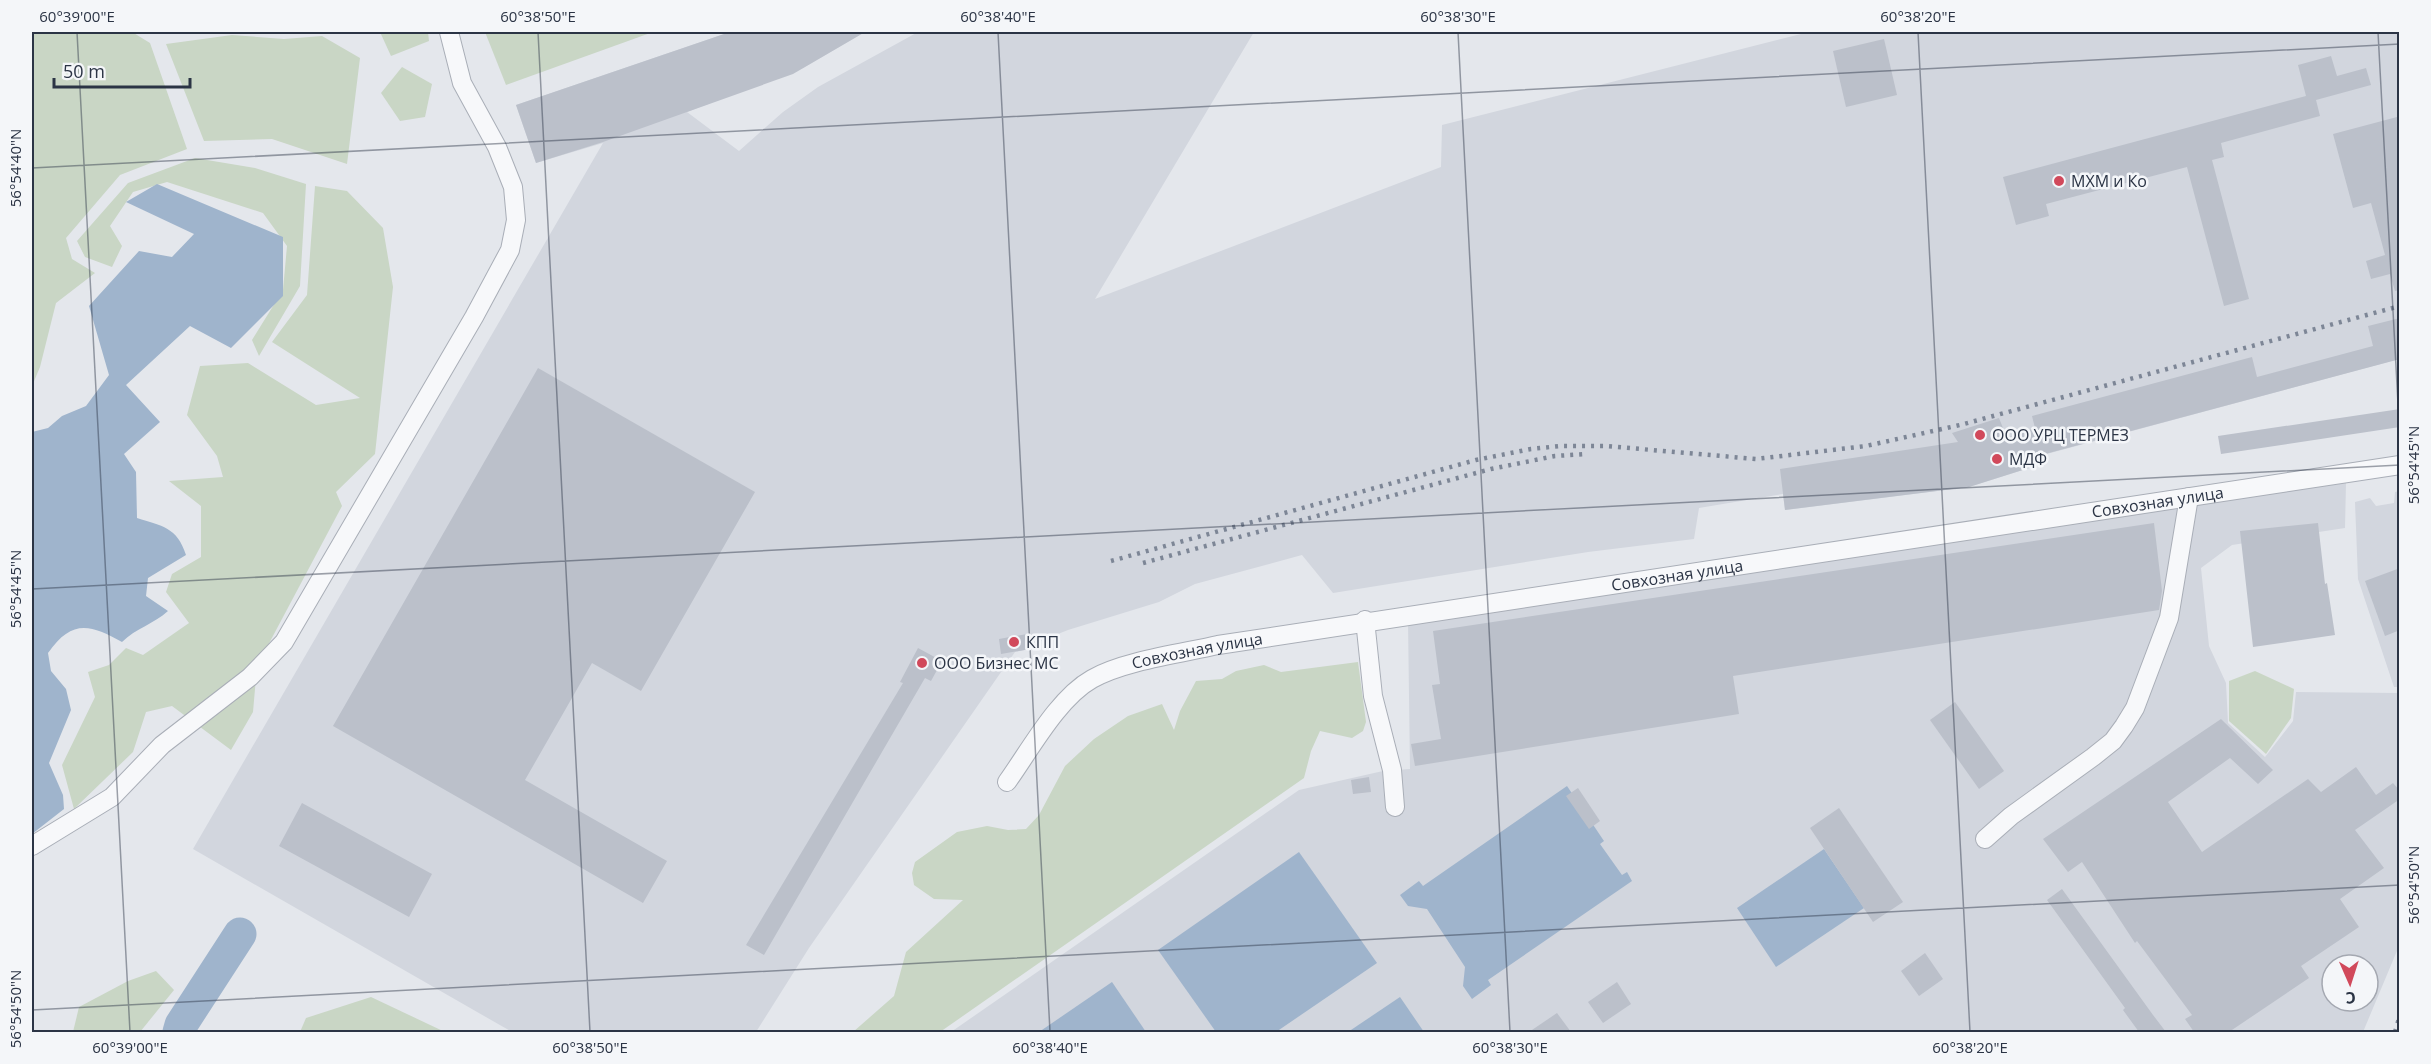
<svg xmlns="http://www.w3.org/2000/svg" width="2431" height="1064" viewBox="0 0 2431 1064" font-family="'Open Sans',sans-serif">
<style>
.built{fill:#d2d6de;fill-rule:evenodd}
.green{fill:#c9d6c5}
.water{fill:#9fb4cc}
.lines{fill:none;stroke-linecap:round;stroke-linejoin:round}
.river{stroke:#9fb4cc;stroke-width:33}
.building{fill:#bbc0ca}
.street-casing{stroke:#a9aeb7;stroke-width:20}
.street{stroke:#f7f8fa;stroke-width:18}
.rail{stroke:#7d8696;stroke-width:4.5;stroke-dasharray:3 6;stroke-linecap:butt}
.ticks{fill:none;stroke:#2b3445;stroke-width:1.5;stroke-opacity:0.45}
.poi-dot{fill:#d1495b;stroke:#f4f6f9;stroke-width:2}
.labels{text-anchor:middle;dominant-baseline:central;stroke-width:5;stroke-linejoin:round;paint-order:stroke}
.poi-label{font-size:16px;fill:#2b3445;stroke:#f4f6f9;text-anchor:start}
.street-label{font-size:16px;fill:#2b3445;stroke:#f4f6f9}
.neatline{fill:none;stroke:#2b3445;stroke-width:2}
.ticks-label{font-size:15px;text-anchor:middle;fill:#2b3445}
</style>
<rect width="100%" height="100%" fill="#e4e7ec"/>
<!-- built -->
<g class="built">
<polygon points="730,32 865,32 803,68 687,112 739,151 783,112 818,87 918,32 1254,32 1095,299 1441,167 1442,125 1809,32 2399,32 2399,359 2043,455 2029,468 1969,487 1785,510 1783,494 1699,508 1694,539 1588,552 1333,593 1302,555 1195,584 1159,602 1068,630 1030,645 1030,649 1015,652 809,948 756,1032 512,1032 193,849 603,143 536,163 516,105"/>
<path d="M2346,483L2345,528L2232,545L2201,568L2209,646L2226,683L2228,723L2265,757L2293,721L2296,692L2399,693V946L2363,1032H951L1299,790L1383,771L1410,769L1408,621ZM2332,965H2368V1001H2332Z"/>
<polygon points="2399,491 2399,687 2394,687 2358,579 2355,502 2370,498 2376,506 2394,503 2395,492"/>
</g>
<!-- green -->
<g class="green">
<polygon points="32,32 132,32 150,43 187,149 120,175 66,238 72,259 95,273 56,303 40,367 32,386"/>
<polygon points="380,32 428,32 429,41 391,56"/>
<polygon points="485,32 653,32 506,85"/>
<polygon points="232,35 284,39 322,36 360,58 347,164 272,139 204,141 166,44"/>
<polygon points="402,67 432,84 425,117 400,121 381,93"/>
<polygon points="195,158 255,168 306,184 300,286 259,356 252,340 283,290 287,246 263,213 167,182 133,192 110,226 122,246 112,267 85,257 77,241 128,183"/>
<polygon points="315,186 347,191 383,228 393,287 375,454 336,492 342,506 257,666 253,712 231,750 172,706 146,712 133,752 74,809 62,765 95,697 88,672 109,665 126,648 143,655 189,623 166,592 172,574 201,557 201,506 169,481 223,477 217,456 187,415 200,366 248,363 316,405 360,398 272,342 307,295"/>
<polygon points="1358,662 1366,722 1363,731 1352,738 1320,731 1311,751 1304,778 940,1032 853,1032 894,996 906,952 963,900 934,899 914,885 912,873 915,862 957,832 987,826 1008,830 1026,829 1039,815 1065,766 1094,739 1128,716 1162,704 1174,730 1180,711 1196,681 1222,679 1236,671 1264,665 1281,672"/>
<polygon points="2255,671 2294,689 2291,718 2266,754 2229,721 2229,681"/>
<polygon points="156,971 174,990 140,1032 73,1032 79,1007 128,981"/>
<polygon points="371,997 445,1032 300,1032 306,1018"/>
</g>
<!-- water -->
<g class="water">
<path d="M157,184L283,237V296L231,348L190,326L126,385L160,422L124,454L136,472L137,518C162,526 177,527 186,555L148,578L146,596L168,611C154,624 136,628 122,642C89,623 71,620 48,653L51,671L66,689L71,710L49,763L63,795L64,809L32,834V432L48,428L62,416L86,406L109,375L89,306L139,251L172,257L194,234L126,202Z"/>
<polygon points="1567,786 1604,841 1600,844 1622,875 1627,872 1632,881 1488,980 1491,985 1472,999 1463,986 1465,967 1427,909 1408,906 1400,895 1419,881 1423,886"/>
<polygon points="1824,849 1864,908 1776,967 1737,908"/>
<polygon points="1299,852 1377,963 1276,1032 1216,1032 1158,950"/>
<polygon points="1112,982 1146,1032 1039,1032"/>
<polygon points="1400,997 1424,1032 1348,1032"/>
</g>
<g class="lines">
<!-- river -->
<polyline class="river" points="179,1032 181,1025 240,934"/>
</g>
<!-- building -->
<g class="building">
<polygon points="730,32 865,32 793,74 603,142 536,163 516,105"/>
<polygon points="1884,39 1897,95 1846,107 1833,51"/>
<polygon points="2331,56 2337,76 2366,68 2371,85 2316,100 2320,116 2221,143 2224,157 2212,160 2249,299 2224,306 2187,167 2046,204 2049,216 2016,225 2003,177 2306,96 2298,65"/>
<polygon points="2397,117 2400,128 2400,290 2395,291 2390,274 2371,279 2366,261 2385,255 2371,203 2353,208 2333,134"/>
<polygon points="2400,318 2400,359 2026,459 2029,468 1969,487 1785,510 1780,469 1958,442 1952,433 1999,418 2007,438 2035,428 2032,416 2252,357 2257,377 2373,346 2368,326"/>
<polygon points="538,368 755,492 641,691 592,663 525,780 667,861 643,903 333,726"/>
<polygon points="2400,409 2400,427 2221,454 2218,436"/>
<polygon points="2154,523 2162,591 2159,610 1733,676 1739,714 1415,766 1411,744 1441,739 1432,685 1440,684 1433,631"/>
<polygon points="2318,523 2325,584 2327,583 2335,635 2253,647 2240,531"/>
<polygon points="2400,568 2400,630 2385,636 2365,581"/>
<polygon points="1027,634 1030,649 1001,654 999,639"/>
<polygon points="918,648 942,661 931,681 925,678 764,955 746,945 903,683 900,682"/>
<polygon points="1955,702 2004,771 1979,789 1930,720"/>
<polygon points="2221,719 2273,770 2258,784 2230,758 2168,802 2202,852 2308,779 2321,792 2356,767 2376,795 2393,783 2400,791 2400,799 2355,830 2384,868 2340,899 2359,927 2301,966 2309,978 2229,1032 2194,1032 2185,1019 2192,1015 2137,941 2135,943 2082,862 2068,872 2043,839"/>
<polygon points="1369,777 1371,792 1353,794 1351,780"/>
<polygon points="1578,788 1600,821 1589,829 1566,796"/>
<polygon points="302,803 432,874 409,917 279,846"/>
<polygon points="1839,808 1903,902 1873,922 1810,828"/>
<polygon points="2062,889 2153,1015 2166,1032 2139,1032 2123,1010 2125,1008 2047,900"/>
<polygon points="1925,953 1943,979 1919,996 1901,971"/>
<polygon points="1617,982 1631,1004 1603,1023 1588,1002"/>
<polygon points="1557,1013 1571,1032 1529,1032"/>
</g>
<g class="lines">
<defs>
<g id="street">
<polyline points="1365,620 1373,696 1392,770 1395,807"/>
<path id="s1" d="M1007,782C1030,750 1058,698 1092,679C1123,661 1183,653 1218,645L2400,465"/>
<polyline points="1985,839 2011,816 2093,757 2113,741 2124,726 2135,708 2169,618 2189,497"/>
<polyline points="32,846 112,797 162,745 250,677 284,642 474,317 510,250 516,220 513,187 497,147 462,83 449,32"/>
</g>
</defs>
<!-- street casing -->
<use href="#street" class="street-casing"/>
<!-- street -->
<use href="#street" class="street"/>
<!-- rail -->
<g class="rail">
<polyline points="1111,561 1476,460 1531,449 1560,446 1606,446 1756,459 1866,446 1960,425 2400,306"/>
<polyline points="1143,563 1491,469 1555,456 1586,454"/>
<polyline points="2395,1032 2400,1015"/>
</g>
</g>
<!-- ticks -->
<path class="ticks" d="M77,32L130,1032M538,32L590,1032M998,32L1050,1032M1458,32L1510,1032M1918,32L1970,1032M2378,32L2400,441M32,168L2400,44M32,589L2400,465M32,1010L2400,885"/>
<!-- markers -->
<g class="poi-dot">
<circle cx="2059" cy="181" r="6"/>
<circle cx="1980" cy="435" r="6"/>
<circle cx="1997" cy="459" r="6"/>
<circle cx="1014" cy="642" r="6"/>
<circle cx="922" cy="663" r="6"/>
</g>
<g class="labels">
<!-- poi labels -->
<g class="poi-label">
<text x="2071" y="181">МХМ и Ко</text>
<text x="1992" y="435">ООО УРЦ ТЕРМЕЗ</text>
<text x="2009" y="459">МДФ</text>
<text x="1026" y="642">КПП</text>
<text x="934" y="663">ООО Бизнес МС</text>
</g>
<!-- street labels -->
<g class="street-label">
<text stroke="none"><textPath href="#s1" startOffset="1216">Совхозная улица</textPath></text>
<text stroke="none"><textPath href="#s1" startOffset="730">Совхозная улица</textPath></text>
<text stroke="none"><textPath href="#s1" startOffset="244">Совхозная улица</textPath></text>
</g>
</g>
<!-- border -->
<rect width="2431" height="1064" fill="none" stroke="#f4f6f9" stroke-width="66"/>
<!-- north arrow -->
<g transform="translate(2350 983) rotate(177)"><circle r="28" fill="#f4f6f9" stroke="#a4a8b1" stroke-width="1.5"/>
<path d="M0-4.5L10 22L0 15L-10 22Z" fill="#d1495b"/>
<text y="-9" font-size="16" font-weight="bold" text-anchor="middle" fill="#2b3445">С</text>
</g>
<!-- scale -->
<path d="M54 78v9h136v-9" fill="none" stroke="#2b3445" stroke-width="3"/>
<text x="63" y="78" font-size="18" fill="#2b3445" stroke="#f4f6f9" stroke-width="4.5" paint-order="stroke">50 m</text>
<rect x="33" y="33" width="2365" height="998" class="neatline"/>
<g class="ticks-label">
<text x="77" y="22">60°39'00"E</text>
<text x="538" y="22">60°38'50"E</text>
<text x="998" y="22">60°38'40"E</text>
<text x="1458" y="22">60°38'30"E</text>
<text x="1918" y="22">60°38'20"E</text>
<text transform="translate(16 168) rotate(-90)" y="5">56°54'40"N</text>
<text transform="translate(2414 465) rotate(-90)" y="5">56°54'45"N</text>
<text transform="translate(16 589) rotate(-90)" y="5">56°54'45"N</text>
<text transform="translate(2414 885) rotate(-90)" y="5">56°54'50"N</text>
<text transform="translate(16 1009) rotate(-90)" y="5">56°54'50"N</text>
<text x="130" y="1053">60°39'00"E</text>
<text x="590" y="1053">60°38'50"E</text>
<text x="1050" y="1053">60°38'40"E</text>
<text x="1510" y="1053">60°38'30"E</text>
<text x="1970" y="1053">60°38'20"E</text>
</g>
</svg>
